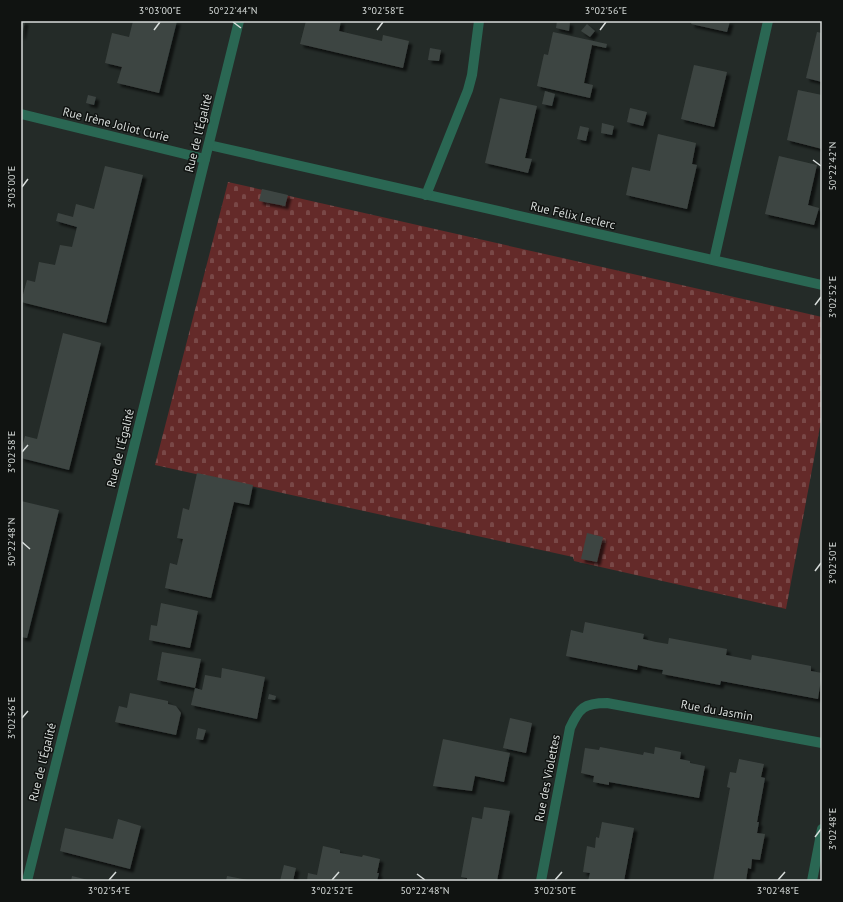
<svg xmlns="http://www.w3.org/2000/svg" width="843" height="902" viewBox="0 0 843 902" font-family="'PT Sans',sans-serif">
<style>
.cemetery{fill:url(#cemetery-stones)}
.building{fill:#3e4542;filter:url(#shadow)}
.lines{fill:none;stroke-linecap:round;stroke-linejoin:round}
.minor{stroke:#2a6753;stroke-width:10}
.tertiary{stroke:#2a6753;stroke-width:10}
.ticks{fill:none;stroke:#d7dcda;stroke-width:1.5}
.labels{text-anchor:middle;dominant-baseline:central;stroke-width:3;stroke-linejoin:round;paint-order:stroke}
.street-label{font-size:12px;fill:#d7dcda;stroke:#101311}
.neatline{fill:none;stroke:#d7dcda;stroke-width:1.5}
.ticks-label{font-size:10px;text-anchor:middle;fill:#d7dcda}
</style>
<defs>
<pattern id="cemetery-stones" width="16" height="16" patternUnits="userSpaceOnUse"><rect width="16" height="16" fill="#642a29"/><path d="M2 7V4a2 2 0 0 1 4 0v3zM10 15v-3a2 2 0 0 1 4 0v3z" fill="#794847"/></pattern>
<filter id="shadow"><feDropShadow dx="3.5" dy="3.5" stdDeviation="1" flood-color="#0009"/></filter>
</defs>
<rect width="100%" height="100%" fill="#242b28"/>
<!-- cemetery -->
<polygon class="cemetery" points="228,182 822,317 822,416 786,609 574,561 573,557 155,465"/>
<!-- building -->
<g class="building">
<polygon points="21,21 25,21 22,36 21,36"/>
<polygon points="133,21 177,21 159,93 117,83 122,67 105,63 112,33 129,37"/>
<polygon points="306,21 341,21 339,31 382,41 383,35 409,41 403,68 300,44"/>
<polygon points="557,21 570,22 569,31 556,28"/>
<polygon points="692,21 730,21 727,32 691,24"/>
<polygon points="587,24 595,31 590,37 581,31"/>
<polygon points="553,32 607,44 606,48 592,45 584,83 593,85 590,98 537,86 544,54 548,55"/>
<polygon points="817,32 822,33 822,82 806,78"/>
<polygon points="430,48 441,50 439,61 428,60"/>
<polygon points="694,65 727,72 714,127 681,119"/>
<polygon points="798,90 822,95 822,149 787,140"/>
<polygon points="545,91 555,94 552,106 542,104"/>
<polygon points="88,95 96,97 94,105 86,103"/>
<polygon points="500,98 537,106 525,158 532,159 528,173 485,163"/>
<polygon points="630,108 647,112 643,126 627,122"/>
<polygon points="602,123 614,126 612,135 601,133"/>
<polygon points="580,126 589,128 586,141 577,139"/>
<polygon points="658,134 696,143 692,164 697,165 687,209 626,195 632,167 650,171"/>
<polygon points="779,156 817,165 808,205 819,208 814,225 765,214"/>
<polygon points="105,166 143,175 106,323 21,302 27,280 35,282 39,262 55,265 60,245 72,247 77,227 56,221 58,213 73,217 76,204 94,209"/>
<polygon points="262,189 288,195 285,206 259,201"/>
<polygon points="63,333 101,343 69,470 21,458 21,451 25,436 37,439"/>
<polygon points="197,473 253,485 249,505 234,502 211,598 165,588 170,563 177,565 183,539 177,538 183,508 189,510"/>
<polygon points="21,501 59,510 27,638 21,637"/>
<polygon points="587,533 603,537 597,562 581,559"/>
<polygon points="161,603 198,611 190,648 149,640 151,625 157,626"/>
<polygon points="585,622 644,634 643,639 656,642 668,644 669,638 727,649 726,655 751,660 752,655 811,666 811,671 822,673 818,699 721,681 720,685 662,674 663,670 651,668 638,665 637,670 566,656 571,630 583,633"/>
<polygon points="162,652 201,659 195,688 157,680"/>
<polygon points="222,668 265,677 257,719 191,705 195,688 202,690 205,675 221,678"/>
<polygon points="130,693 168,701 168,704 176,706 181,713 176,735 115,722 119,706 127,708"/>
<polygon points="269,694 276,696 275,700 268,699"/>
<polygon points="510,718 532,723 526,753 503,748"/>
<polygon points="198,728 206,730 203,740 196,739"/>
<polygon points="443,739 510,753 504,782 475,776 472,791 433,786"/>
<polygon points="600,747 643,755 644,752 654,754 655,747 681,752 680,759 690,761 690,763 705,766 699,798 609,782 609,785 593,782 594,776 581,773 585,748 599,750"/>
<polygon points="739,759 764,764 761,777 765,778 757,822 759,822 757,833 765,834 760,860 752,859 751,869 748,868 746,881 713,881 730,788 727,787 730,772 736,773"/>
<polygon points="484,807 510,811 497,881 467,881 467,878 461,877 472,817 482,819"/>
<polygon points="118,819 141,826 130,869 60,851 65,828 113,839"/>
<polygon points="602,822 634,828 624,881 588,881 590,873 583,872 587,846 595,848 596,837 599,838"/>
<polygon points="323,846 340,850 340,853 362,857 363,855 380,859 377,873 379,873 377,881 307,881 308,873 317,875"/>
<polygon points="284,865 296,868 293,881 280,881"/>
<polygon points="72,876 88,880 88,881 71,881"/>
<polygon points="227,876 248,880 248,881 226,881"/>
</g>
<g class="lines">
<!-- minor -->
<g class="minor">
<polyline points="21,114 205,159"/>
<polyline points="209,145 822,285"/>
<polyline points="426,195 468,90 472,75 479,21"/>
<polyline points="714,260 768,21"/>
<path d="M541,881L570,728C579,708 584,703 607,703L822,743"/>
<polyline points="812,881 822,829"/>
</g>
<!-- tertiary -->
<polyline class="tertiary" points="27,881 239,21"/>
</g>
<!-- ticks -->
<path class="ticks" d="M233,22L241,28M154,30L160,22M377,30L383,22M600,30L606,22M813,160L821,166M22,187L28,179M815,305L821,297M22,452L28,445M22,542L30,549M815,571L821,563M22,718L28,711M815,837L821,829M417,874L425,880M109,880L116,872M332,880L339,872M555,880L562,872M778,880L785,872"/>
<g class="labels">
<!-- street labels -->
<g class="street-label">
<text transform="translate(116 124) rotate(14)">Rue Irène Joliot Curie</text>
<text transform="translate(198 133) rotate(-76)">Rue de l'Égalité</text>
<text transform="translate(573 215) rotate(13)">Rue Félix Leclerc</text>
<text transform="translate(120 448) rotate(-76)">Rue de l'Égalité</text>
<text transform="translate(717 710) rotate(10)">Rue du Jasmin</text>
<text transform="translate(42 762) rotate(-76)">Rue de l'Égalité</text>
<text transform="translate(547 778) rotate(-79)">Rue des Violettes</text>
</g>
</g>
<!-- border -->
<rect width="843" height="902" fill="none" stroke="#101311" stroke-width="44"/>
<rect x="22" y="22" width="799" height="858" class="neatline"/>
<g class="ticks-label">
<text x="160" y="14">3°03'00"E</text>
<text x="233" y="14">50°22'44"N</text>
<text x="383" y="14">3°02'58"E</text>
<text x="606" y="14">3°02'56"E</text>
<text transform="translate(832 166) rotate(-90)" y="4">50°22'42"N</text>
<text transform="translate(11 187) rotate(-90)" y="4">3°03'00"E</text>
<text transform="translate(832 297) rotate(-90)" y="4">3°02'52"E</text>
<text transform="translate(11 452) rotate(-90)" y="4">3°02'58"E</text>
<text transform="translate(11 542) rotate(-90)" y="4">50°22'48"N</text>
<text transform="translate(832 563) rotate(-90)" y="4">3°02'50"E</text>
<text transform="translate(11 718) rotate(-90)" y="4">3°02'56"E</text>
<text transform="translate(832 829) rotate(-90)" y="4">3°02'48"E</text>
<text x="109" y="894">3°02'54"E</text>
<text x="332" y="894">3°02'52"E</text>
<text x="425" y="894">50°22'48"N</text>
<text x="555" y="894">3°02'50"E</text>
<text x="778" y="894">3°02'48"E</text>
</g>
</svg>
